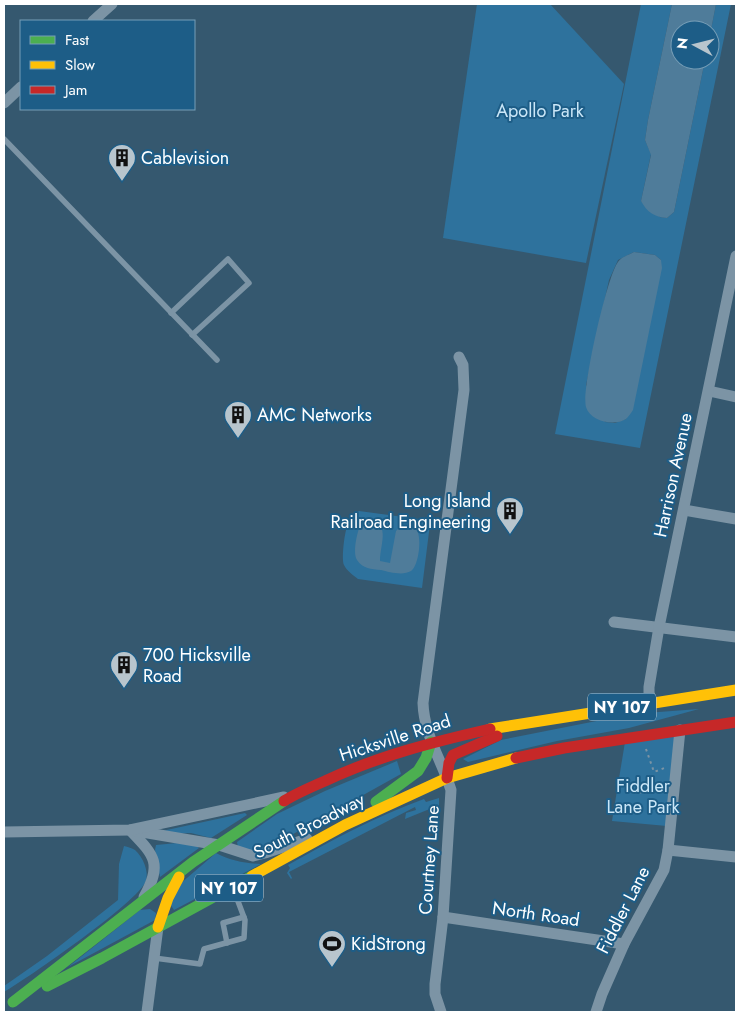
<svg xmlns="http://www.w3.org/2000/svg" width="740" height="1016" viewBox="0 0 740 1016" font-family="Jost,sans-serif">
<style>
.green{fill:#2e729d;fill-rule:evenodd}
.water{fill:#4f7c9a}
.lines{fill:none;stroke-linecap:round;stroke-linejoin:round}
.path{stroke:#7c94a5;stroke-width:2;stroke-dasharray:2.5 4;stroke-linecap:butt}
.lane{stroke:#7c94a5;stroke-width:5.5}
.street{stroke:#7c94a5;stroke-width:11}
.fast{stroke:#4caf50;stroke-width:11}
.slow{stroke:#ffc107;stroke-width:11}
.jam{stroke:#c62828;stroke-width:11}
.labels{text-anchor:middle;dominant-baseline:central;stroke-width:4;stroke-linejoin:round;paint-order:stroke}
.shield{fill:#1d5d87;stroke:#bbcedb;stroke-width:1}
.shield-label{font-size:16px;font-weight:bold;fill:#fff}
.park-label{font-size:18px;fill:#cbe7f8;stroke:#1d5d87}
.poi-label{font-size:18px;fill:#fff;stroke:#1d5d87;text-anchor:start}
.street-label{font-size:18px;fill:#fff;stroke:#1d5d87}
</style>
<rect width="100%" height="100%" fill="#35586f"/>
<!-- green -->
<g class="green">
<polygon points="477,4 550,4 624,84 586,263 443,238"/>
<path d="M641,4H672L648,120L645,140L651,154L641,201L660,217L667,218L674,212L705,60H710V35L716,4H731L640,448L555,434ZM634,252L655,255L661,260L626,419L615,423L605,422L586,385L609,280L618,260Z"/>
<path d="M359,511L426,520L430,524L422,588L358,579C353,575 347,571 344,565C341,558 345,526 350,519C352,515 355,513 359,511Z"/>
<polygon points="699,709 629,728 557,741 468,762 463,759 501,740 632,714"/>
<polygon points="676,734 667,826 612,821 625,742"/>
<polygon points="397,761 401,774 277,843 251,852 238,847 237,842 277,814 325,791"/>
<path d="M439,798V815H438L437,806L405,819L406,813L416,810L415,807L289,872L292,878L291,879L287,873L290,868L288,865C332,840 377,816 424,799L426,802Z"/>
<polygon points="245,813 247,815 211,838 191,833 167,834 162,831"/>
<polygon points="177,843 194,844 199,848 160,877 155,850 156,845"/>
<path d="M124,846C128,847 132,848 135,850C143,857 149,871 146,881C138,902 28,978 4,992V986L47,956L118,900L119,864Z"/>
<path d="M216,853C231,861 244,863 261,864L174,910L170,904L180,884Z"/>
<polygon points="150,909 156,913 155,920 68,967 140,910"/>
</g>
<!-- water -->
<g class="water">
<path d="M672,4H716L710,35V30H680V60H705L674,212L667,218C654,217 647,212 641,201L651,155L645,140L648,120Z"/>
<path d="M634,252L655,255L661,260L662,268L633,410C631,413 628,417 626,419C614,427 590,421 586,407C581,391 607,276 618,262C621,257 629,255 634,252Z"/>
<path d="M363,519C393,520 380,543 380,561L390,563L396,531L401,526C406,525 411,524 415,528C423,534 419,566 411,571C403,576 389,572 381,570C371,569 363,569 357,560C352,552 358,527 363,519Z"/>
</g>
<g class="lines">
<!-- path -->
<g class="path">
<polyline points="646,749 654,772 667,767"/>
<polyline points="639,793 658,785 665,786"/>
</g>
<!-- lane -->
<g class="lane">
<polyline points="4,139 217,360"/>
<polyline points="171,313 228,259 249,283 192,335"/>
<polyline points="227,943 223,923 244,917"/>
<polyline points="154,958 200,964 204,949 244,938 245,920 233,888"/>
</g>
<!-- street -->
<g class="street">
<polyline points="93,21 112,4"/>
<polyline points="4,103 21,87"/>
<polyline points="709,391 736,397"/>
<polyline points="684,510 736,519"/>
<polyline points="614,622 736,637"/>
<polyline points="652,702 649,693 649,687 659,627 736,256"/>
<path d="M130,830C154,855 163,863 144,897"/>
<polyline points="136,831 219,845 253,856 265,853 307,839"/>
<polyline points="4,832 130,830 284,797"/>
<polyline points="668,850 736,857"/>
<polyline points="443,917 624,944"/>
<polyline points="147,1012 158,927"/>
<path d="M441,1012L435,994V984L443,917L451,790C442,761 424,735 423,703L464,390L463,365L459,357"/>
<polyline points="596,1012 602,994 624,944 664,870 668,850 680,730"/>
</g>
<!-- fast -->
<g class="fast">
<polyline points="376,802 418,771 426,758 431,742"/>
<polyline points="47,986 102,958 252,876"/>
<polyline points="13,1002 193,862 284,801"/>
</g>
<!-- slow -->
<g class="slow">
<polyline points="490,729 736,690"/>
<polyline points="252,876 345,825 447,778 516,758"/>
<polyline points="158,927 168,898 179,877"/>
</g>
<!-- jam -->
<g class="jam">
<polyline points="516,758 564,748 736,722"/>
<polyline points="447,778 449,763 453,755 497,736"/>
<path d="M284,801C297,793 311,787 325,781C378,756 433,742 490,729"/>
</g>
</g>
<!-- icons -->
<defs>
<symbol id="building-pin" viewBox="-11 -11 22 30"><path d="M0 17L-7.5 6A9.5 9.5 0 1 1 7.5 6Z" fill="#b8c5cd" stroke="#1d5d87"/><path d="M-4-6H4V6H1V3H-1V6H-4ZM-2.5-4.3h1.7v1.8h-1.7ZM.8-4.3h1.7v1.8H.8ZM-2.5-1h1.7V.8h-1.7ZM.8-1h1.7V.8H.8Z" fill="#111"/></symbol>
<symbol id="stadium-pin" viewBox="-11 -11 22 30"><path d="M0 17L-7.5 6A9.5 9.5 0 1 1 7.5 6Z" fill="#b8c5cd" stroke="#1d5d87"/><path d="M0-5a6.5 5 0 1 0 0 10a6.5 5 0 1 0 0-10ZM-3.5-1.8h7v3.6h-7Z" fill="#111"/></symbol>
</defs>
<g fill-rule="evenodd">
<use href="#building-pin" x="106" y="142" width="32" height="43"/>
<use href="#building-pin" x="222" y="399" width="32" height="43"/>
<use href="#building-pin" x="494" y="495" width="32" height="43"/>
<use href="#building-pin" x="108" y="649" width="32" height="43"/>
<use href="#stadium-pin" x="316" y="928" width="32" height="43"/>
</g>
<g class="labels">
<!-- shield labels -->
<g class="shield">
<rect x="588" y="693.5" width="68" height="27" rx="4"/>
<rect x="195" y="874.5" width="68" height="27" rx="4"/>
</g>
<g class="shield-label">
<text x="622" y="707">NY 107</text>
<text x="229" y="888">NY 107</text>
</g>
<!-- park labels -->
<g class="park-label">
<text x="540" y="111">Apollo Park</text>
<text x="643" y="786">Fiddler<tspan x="643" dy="21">Lane Park</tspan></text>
</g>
<!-- poi labels -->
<g class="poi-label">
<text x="141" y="158">Cablevision</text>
<text x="257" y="415">AMC Networks</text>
<text x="491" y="501" text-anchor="end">Long Island<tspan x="491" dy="21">Railroad Engineering</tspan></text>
<text x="143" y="655">700 Hicksville<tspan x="143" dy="21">Road</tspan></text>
<text x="351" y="944">KidStrong</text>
</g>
<!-- street labels -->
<g class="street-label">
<text transform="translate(673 475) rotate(-78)">Harrison Avenue</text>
<text transform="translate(395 738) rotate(-18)">Hicksville Road</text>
<text transform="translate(309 826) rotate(-27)">South Broadway</text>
<text transform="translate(429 860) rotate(-86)">Courtney Lane</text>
<text transform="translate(623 910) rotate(-63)">Fiddler Lane</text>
<text transform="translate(536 914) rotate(8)">North Road</text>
</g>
</g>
<!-- border -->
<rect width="740" height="1016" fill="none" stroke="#ffffff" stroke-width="10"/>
<!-- legend -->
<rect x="20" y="20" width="175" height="90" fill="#1d5d87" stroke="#779eb7"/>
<rect x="30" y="36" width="25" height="8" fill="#4caf50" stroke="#779eb7"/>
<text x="65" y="45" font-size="15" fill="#ffffff">Fast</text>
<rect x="30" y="61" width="25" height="8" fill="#ffc107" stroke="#779eb7"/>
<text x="65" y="70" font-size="15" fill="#ffffff">Slow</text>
<rect x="30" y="86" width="25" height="8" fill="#c62828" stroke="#779eb7"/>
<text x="65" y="95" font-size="15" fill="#ffffff">Jam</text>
<!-- north arrow -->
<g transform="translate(695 45) rotate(277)"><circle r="24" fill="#1d5d87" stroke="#779eb7"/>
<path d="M0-4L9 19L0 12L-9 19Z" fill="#b8c5cd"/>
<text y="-8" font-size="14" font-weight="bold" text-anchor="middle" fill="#ffffff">N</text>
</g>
</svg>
